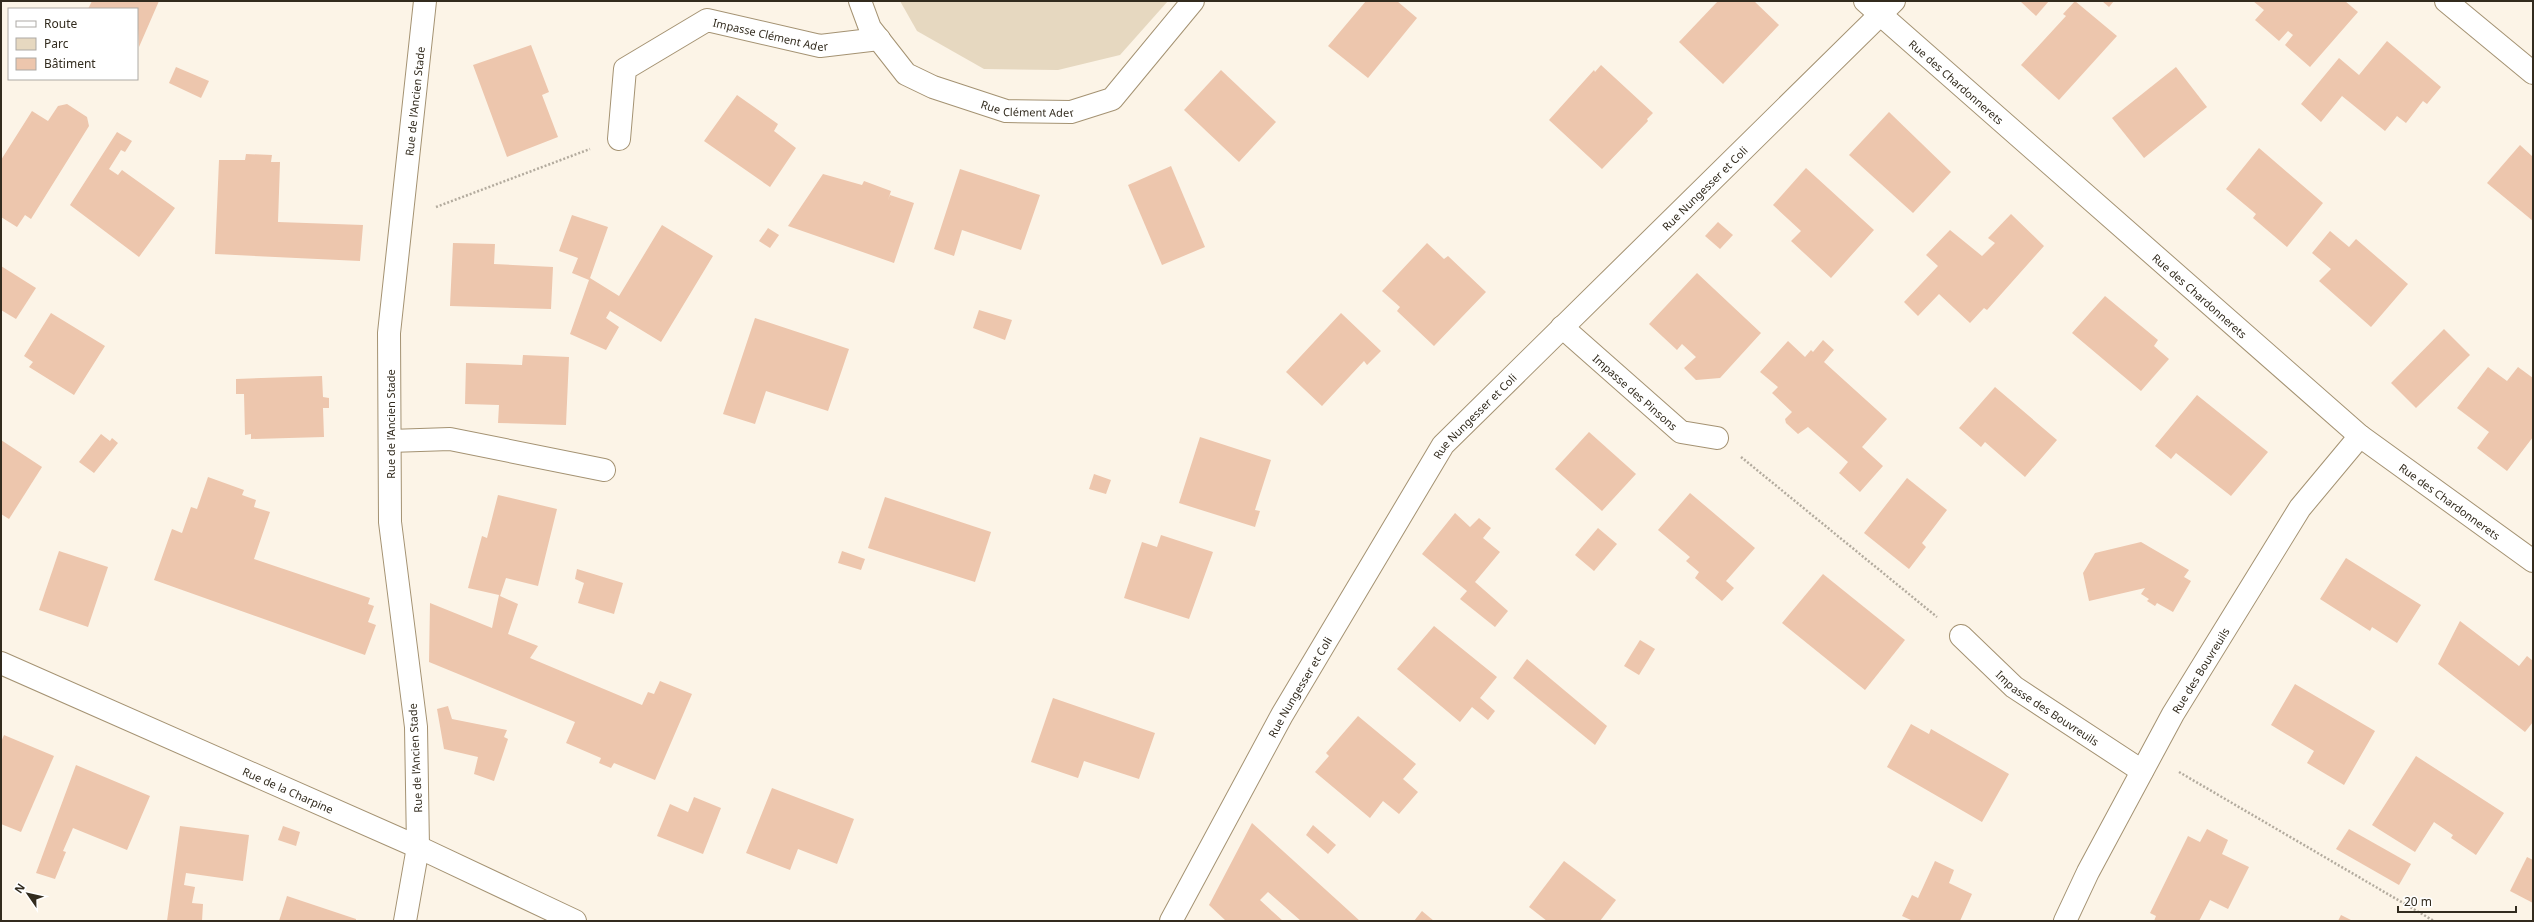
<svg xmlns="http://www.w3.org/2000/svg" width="2534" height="922" viewBox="0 0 2534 922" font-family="'Noto Sans',sans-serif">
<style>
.green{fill:#e6d8c0}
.building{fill:#edc6ad}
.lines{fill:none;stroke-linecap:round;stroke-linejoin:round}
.minor-casing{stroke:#a49272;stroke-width:24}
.path{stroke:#b3ab9e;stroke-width:2.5;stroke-dasharray:2 2;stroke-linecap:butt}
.minor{stroke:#fff;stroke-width:22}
.labels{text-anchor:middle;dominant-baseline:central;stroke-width:4;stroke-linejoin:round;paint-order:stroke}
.street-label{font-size:11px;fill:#322b1e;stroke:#fff}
</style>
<rect width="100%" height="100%" fill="#fcf4e7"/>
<!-- green -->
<polygon class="green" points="900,1 1168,1 1120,55 1058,70 984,69 917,31"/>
<!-- building -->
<g class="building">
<polygon points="92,1 159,1 139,47 137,9 88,9"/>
<polygon points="1366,1 1397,1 1417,18 1368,78 1328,46"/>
<polygon points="1718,1 1754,1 1779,25 1723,84 1679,42"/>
<polygon points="2020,1 2049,1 2036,16"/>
<polygon points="2075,1 2117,36 2059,100 2021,65 2066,16 2063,14"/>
<polygon points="2102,1 2114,1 2109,7"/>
<polygon points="2253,1 2345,1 2358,12 2310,67 2285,45 2293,35 2288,31 2279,41 2255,20 2264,10"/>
<polygon points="2387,41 2441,87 2427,104 2423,101 2406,123 2397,116 2385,131 2342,96 2321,122 2301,104 2339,58 2359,75"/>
<polygon points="531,45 549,92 542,95 558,137 507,157 473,65"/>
<polygon points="1601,65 1653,113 1647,119 1648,121 1602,169 1549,120 1594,70 1595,72"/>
<polygon points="176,67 209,81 201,98 169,83"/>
<polygon points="2176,67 2207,107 2144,158 2112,118"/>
<polygon points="1221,70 1276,122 1239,162 1184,110"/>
<polygon points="737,95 778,124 774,131 796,148 770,187 704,141"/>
<polygon points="67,104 87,117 89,126 31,219 25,215 17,227 1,217 1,160 32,111 48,121 58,106"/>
<polygon points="1889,112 1951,172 1913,213 1849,155"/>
<polygon points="117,132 132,141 125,152 121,150 109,169 118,175 122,170 175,208 139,257 70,205"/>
<polygon points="2520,145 2533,157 2533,221 2487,183"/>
<polygon points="2259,148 2323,203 2287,247 2253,218 2256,214 2226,189"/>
<polygon points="246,154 272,155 271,162 280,162 278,222 363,225 360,261 215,254 219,160 245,160"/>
<polygon points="1171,166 1205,247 1162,265 1128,185"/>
<polygon points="1806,168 1874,230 1831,278 1791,241 1801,231 1773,205"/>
<polygon points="960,169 1040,195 1021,250 962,230 954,256 934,249"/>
<polygon points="823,174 862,185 864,181 891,191 888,200 890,195 914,203 894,263 788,226"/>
<polygon points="2011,214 2044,246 1987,310 1984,308 1970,323 1939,294 1918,316 1904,302 1938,266 1926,255 1950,230 1982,256 1995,243 1988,238"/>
<polygon points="572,215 608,227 590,278 619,296 662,225 713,256 661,342 610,311 606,318 619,327 606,350 570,334 589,280 572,273 578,258 559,251"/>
<polygon points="1718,222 1733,235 1720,249 1705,236"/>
<polygon points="768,228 779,235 770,248 759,241"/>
<polygon points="2330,231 2349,247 2356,239 2408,284 2371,327 2319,281 2331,269 2312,253"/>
<polygon points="453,243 495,244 494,264 553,267 551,309 450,306"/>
<polygon points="1427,243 1444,259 1448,256 1486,292 1434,346 1397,311 1400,307 1382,291"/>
<polygon points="1,266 36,288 16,319 1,310"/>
<polygon points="1697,273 1761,333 1720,378 1696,380 1684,368 1696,357 1682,344 1677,350 1649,324"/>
<polygon points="2105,296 2158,340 2154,346 2169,359 2141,391 2072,333"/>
<polygon points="979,310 1012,320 1005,340 973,328"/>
<polygon points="51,313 105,346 74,395 29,367 33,362 24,356"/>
<polygon points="1341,313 1381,351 1367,365 1364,361 1322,406 1286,372"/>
<polygon points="755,318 849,349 828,411 766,391 755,424 723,414"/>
<polygon points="2444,329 2470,355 2416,408 2391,383"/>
<polygon points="1823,340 1834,350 1824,362 1887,419 1862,447 1883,466 1860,492 1839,473 1848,462 1808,427 1798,434 1786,423 1785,419 1792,412 1772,393 1778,387 1760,372 1788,341 1805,357 1811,350 1813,352"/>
<polygon points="523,355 569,357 566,425 498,423 499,405 465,404 466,363 522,365"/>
<polygon points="2488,367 2507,381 2518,367 2533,378 2533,437 2507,471 2477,448 2489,432 2457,408"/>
<polygon points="322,376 323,397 329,398 329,408 323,408 324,437 251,439 251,434 245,435 244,394 236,394 236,379"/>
<polygon points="1995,387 2057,440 2025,477 1985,442 1981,447 1959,428"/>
<polygon points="2197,395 2268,452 2231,496 2176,453 2171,459 2155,446"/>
<polygon points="1589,432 1636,474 1602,511 1555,469"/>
<polygon points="101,434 110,441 112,438 118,443 94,473 79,462"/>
<polygon points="1200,437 1271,460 1255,510 1260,511 1255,527 1179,503"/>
<polygon points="1,440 42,467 9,519 1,514"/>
<polygon points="1094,474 1111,480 1106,494 1089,489"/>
<polygon points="208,477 244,490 242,495 256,500 254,507 270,512 254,559 370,598 368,604 374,606 368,622 376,625 365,655 154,580 172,529 182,533 191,507 197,509"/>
<polygon points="1907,478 1947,510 1922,543 1926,547 1909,569 1864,533"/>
<polygon points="1690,493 1755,548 1726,581 1734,588 1722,601 1695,578 1699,572 1686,561 1690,557 1658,530"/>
<polygon points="498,495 557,509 538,586 506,578 500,596 518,604 508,634 538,646 530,658 642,705 648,692 654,694 660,681 692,694 655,780 614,763 611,768 599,763 601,758 566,743 575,722 429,662 430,603 492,628 499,595 468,588 482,536 487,538"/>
<polygon points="885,497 991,532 975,582 868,548"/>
<polygon points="1455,513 1470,527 1479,518 1491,528 1483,538 1500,552 1475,582 1508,611 1495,627 1460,599 1467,591 1422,554"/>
<polygon points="1598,528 1617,544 1594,571 1575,555"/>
<polygon points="1161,535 1213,552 1189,619 1124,598 1142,542 1157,547"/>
<polygon points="2141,542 2189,570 2184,577 2191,581 2173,612 2157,603 2155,606 2147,601 2149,599 2141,594 2145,588 2089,601 2083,573 2095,553"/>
<polygon points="59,551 108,567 88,627 39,610"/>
<polygon points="842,551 865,559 861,570 838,563"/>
<polygon points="2346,558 2421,605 2397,643 2372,627 2370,631 2320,599"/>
<polygon points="577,569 623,583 614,614 578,603 584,583 575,579"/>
<polygon points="1823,574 1905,640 1865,690 1782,623"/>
<polygon points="2460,621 2519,666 2527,656 2533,661 2533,722 2525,732 2438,664"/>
<polygon points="1434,626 1497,677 1480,698 1495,711 1488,720 1472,707 1460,722 1397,669"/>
<polygon points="1640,640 1655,649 1639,675 1624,666"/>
<polygon points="1527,659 1607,726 1595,745 1513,678"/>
<polygon points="2295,684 2375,731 2344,785 2307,763 2314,751 2271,725"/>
<polygon points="1053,698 1155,733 1139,779 1084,761 1078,778 1031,762"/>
<polygon points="448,706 452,719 507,730 504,737 508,739 494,781 474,774 478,757 444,749 437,709"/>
<polygon points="1358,716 1416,764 1403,779 1418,792 1399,814 1383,801 1370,818 1315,772 1329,756 1326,753"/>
<polygon points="1911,724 1929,734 1931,729 2009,774 1982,822 1887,767"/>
<polygon points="4,735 54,756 21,832 1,824 1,742"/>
<polygon points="2416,756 2504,813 2476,855 2451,838 2453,835 2434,822 2415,852 2372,825"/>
<polygon points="76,765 150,796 127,850 73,828 63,851 66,852 55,879 36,873"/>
<polygon points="772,788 854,819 837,864 798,849 790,870 746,853"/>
<polygon points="694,797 721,808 703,854 657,836 670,804 688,812"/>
<polygon points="1252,823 1337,900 1360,921 1301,921 1268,892 1260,900 1283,921 1226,921 1209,905"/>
<polygon points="1313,825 1336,845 1328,854 1306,835"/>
<polygon points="180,826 249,835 243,881 186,873 184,885 195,887 192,903 203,904 202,921 167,921"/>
<polygon points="283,826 300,832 296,846 278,840"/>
<polygon points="2207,829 2228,840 2222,854 2249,867 2228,909 2210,900 2199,921 2154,921 2156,916 2150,913 2188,836 2200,842"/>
<polygon points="2349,829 2411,864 2399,885 2336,849"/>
<polygon points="2527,857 2533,860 2533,903 2510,891"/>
<polygon points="1564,861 1616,900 1600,921 1547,921 1529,907"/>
<polygon points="1935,861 1954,870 1949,883 1972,894 1960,921 1913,921 1902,916 1912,895 1918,898"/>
<polygon points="287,896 356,919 356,921 279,921"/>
<polygon points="1422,911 1434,921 1414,921"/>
<polygon points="2341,915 2353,921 2338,921"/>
</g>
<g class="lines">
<defs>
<g id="minor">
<path id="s1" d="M860,1L870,28L906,74L933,87L1006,111L1071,112L1112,99L1193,1"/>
<path id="s2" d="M1865,1L2360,436L2533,561"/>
<polyline points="2446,1 2533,73"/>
<path id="s3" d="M619,139L625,69L707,20L820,46L879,39"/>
<path id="s4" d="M1562,327L1681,432L1717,438"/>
<polyline points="390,441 450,439 604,470"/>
<path id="s5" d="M1961,636L2014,687L2142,771"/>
<path id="s6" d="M1,663L418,847L575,921"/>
<path id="s7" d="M405,921L418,847L416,727L390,522L389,333L425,1"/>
<path id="s8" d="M1171,921L1282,715L1443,445L1894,1"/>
<path id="s9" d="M2065,921L2088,872L2173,714L2300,508L2360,436"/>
</g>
</defs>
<!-- minor casing -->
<use href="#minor" class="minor-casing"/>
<!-- path -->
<g class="path">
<polyline points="436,207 590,149"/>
<polyline points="1741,457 1937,617"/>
<polyline points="2179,772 2434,921"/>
</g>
<!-- minor -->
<use href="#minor" class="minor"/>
</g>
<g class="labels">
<!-- street labels -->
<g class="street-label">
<text stroke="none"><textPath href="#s3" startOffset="231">Impasse Clément Ader</textPath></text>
<text stroke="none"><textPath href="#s2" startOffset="122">Rue des Chardonnerets</textPath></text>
<text stroke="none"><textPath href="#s7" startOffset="824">Rue de l’Ancien Stade</textPath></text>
<text stroke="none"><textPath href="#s1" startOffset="215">Rue Clément Ader</textPath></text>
<text stroke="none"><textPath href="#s8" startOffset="915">Rue Nungesser et Coli</textPath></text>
<text stroke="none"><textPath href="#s2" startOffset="446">Rue des Chardonnerets</textPath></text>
<text stroke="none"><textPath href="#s4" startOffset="98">Impasse des Pinsons</textPath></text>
<text stroke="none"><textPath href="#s8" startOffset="591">Rue Nungesser et Coli</textPath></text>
<text transform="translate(390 424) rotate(-90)">Rue de l’Ancien Stade</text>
<text stroke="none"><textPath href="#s2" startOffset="770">Rue des Chardonnerets</textPath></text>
<text stroke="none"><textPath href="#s9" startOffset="285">Rue des Bouvreuils</textPath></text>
<text stroke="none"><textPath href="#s8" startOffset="267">Rue Nungesser et Coli</textPath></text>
<text stroke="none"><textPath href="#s5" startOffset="113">Impasse des Bouvreuils</textPath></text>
<text transform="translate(415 758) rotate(-93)">Rue de l’Ancien Stade</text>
<text stroke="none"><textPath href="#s6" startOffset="314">Rue de la Charpine</textPath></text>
</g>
</g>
<!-- border -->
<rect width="2534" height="922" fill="none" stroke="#322b1e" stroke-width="4"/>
<!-- legend -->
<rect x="8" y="8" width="130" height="72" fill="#ffffff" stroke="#adaaa5"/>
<rect x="16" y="21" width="20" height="6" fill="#ffffff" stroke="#adaaa5"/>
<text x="44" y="28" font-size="12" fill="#322b1e">Route</text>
<rect x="16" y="38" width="20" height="12" fill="#e6d8c0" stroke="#adaaa5"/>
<text x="44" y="48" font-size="12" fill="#322b1e">Parc</text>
<rect x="16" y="58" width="20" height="12" fill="#edc6ad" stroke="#adaaa5"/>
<text x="44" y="68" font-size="12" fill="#322b1e">Bâtiment</text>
<!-- north arrow -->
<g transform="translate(28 894) rotate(304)" stroke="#ffffff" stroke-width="3" paint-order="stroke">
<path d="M0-3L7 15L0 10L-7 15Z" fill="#322b1e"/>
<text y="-6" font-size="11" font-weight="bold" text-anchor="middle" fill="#322b1e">N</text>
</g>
<!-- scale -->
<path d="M2398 906v6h118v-6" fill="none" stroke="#322b1e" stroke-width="2"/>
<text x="2404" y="906" font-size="12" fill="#322b1e" stroke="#ffffff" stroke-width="3" paint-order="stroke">20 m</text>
</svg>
